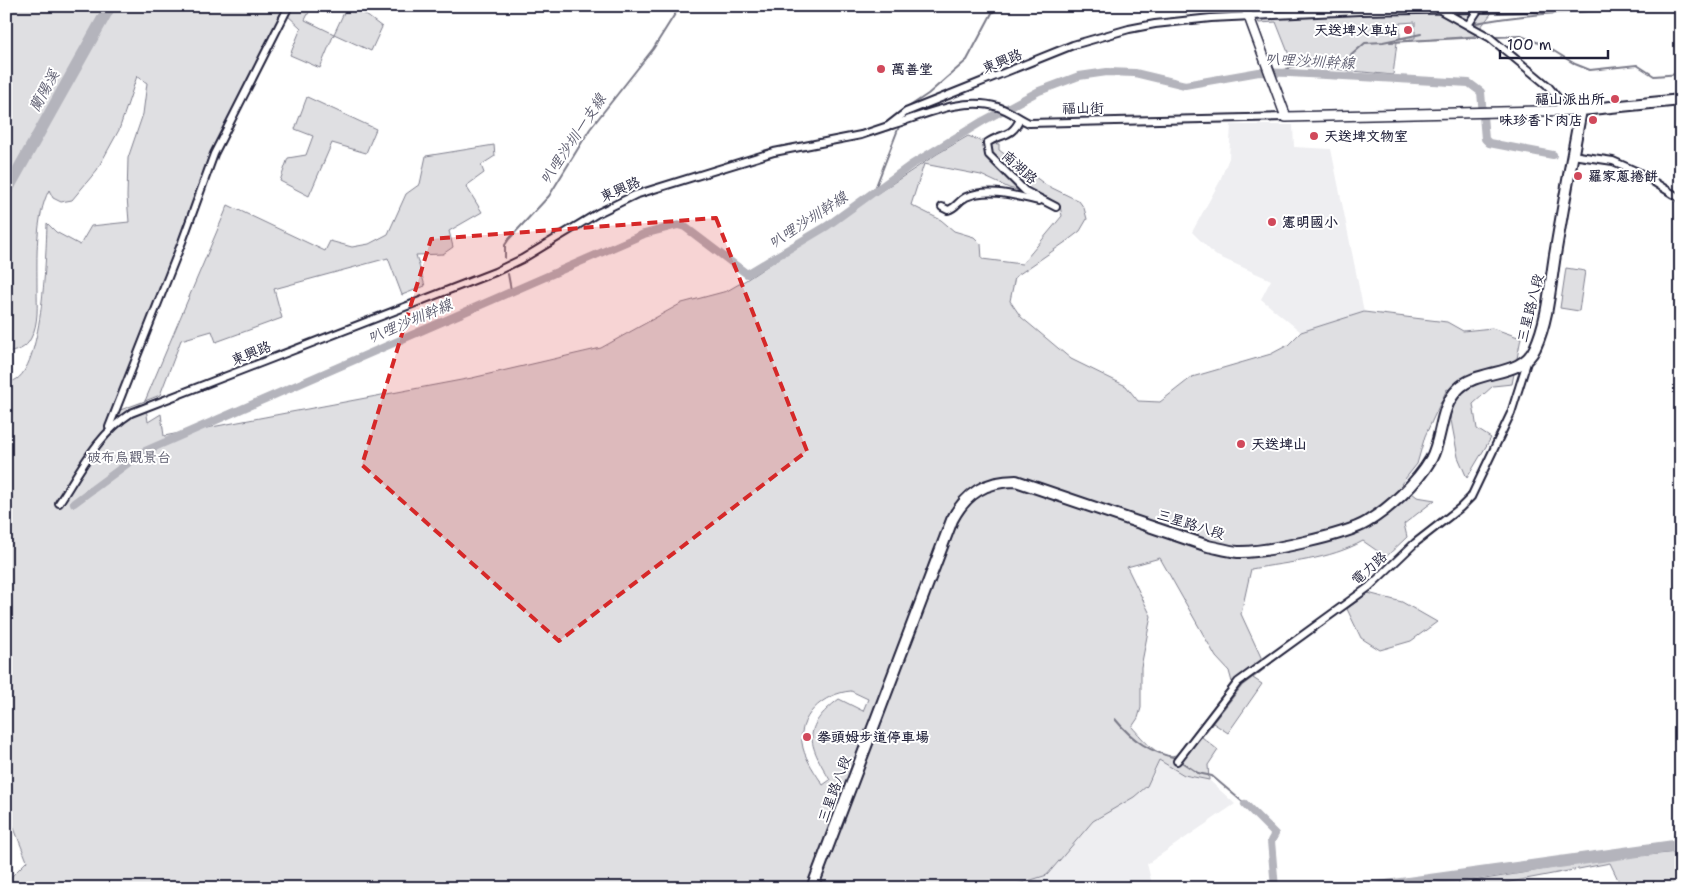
<svg xmlns="http://www.w3.org/2000/svg" width="1687" height="894" viewBox="0 0 1687 894" font-family="'Shantell Sans','LXGW WenKai TC',sans-serif">
<style>
.built{fill:#eeeef1}
.green{fill:#dfdfe2;stroke:#80808e;fill-rule:evenodd}
.lines{fill:none;stroke-linecap:round;stroke-linejoin:round}
.stream{stroke:#7a7a88;stroke-width:2}
.canal{stroke:#b4b4bc;stroke-width:8}
.river{stroke:#b4b4bc;stroke-width:12}
.street-casing{stroke:#22223b;stroke-width:10}
.secondary-casing{stroke:#22223b;stroke-width:12}
.primary-casing{stroke:#22223b;stroke-width:14}
.street{stroke:#fff;stroke-width:6}
.secondary{stroke:#fff;stroke-width:9}
.primary{stroke:#fff;stroke-width:10}
.marked{fill:#d62828;fill-opacity:0.2;stroke:#d62828;stroke-width:4;stroke-dasharray:10 6;stroke-linejoin:round}
.poi-dot{fill:#d1495b;stroke:#fff;stroke-width:2}
.labels{text-anchor:middle;dominant-baseline:central;stroke-width:4;stroke-linejoin:round;paint-order:stroke}
.poi-label{font-size:14px;font-weight:bold;fill:#22223b;stroke:#fff;text-anchor:start}
.street-label{font-size:14px;fill:#22223b;stroke:#fff}
.park-label{font-size:14px;fill:#5b5b6d;stroke:#fff}
.water-label{font-size:15px;font-style:italic;fill:#5c5c6f;stroke:#fff}
</style>
<rect width="100%" height="100%" fill="#fff"/>
<filter id="ink" filterUnits="userSpaceOnUse"><feTurbulence type="fractalNoise" baseFrequency=".02" numOctaves="2"/><feDisplacementMap in="SourceGraphic" scale="10" xChannelSelector="R" yChannelSelector="G"/><feConvolveMatrix kernelMatrix="1 2 1 2 8 2 1 2 1" color-interpolation-filters="sRGB"/></filter>
<g filter="url(#ink)">
<!-- built -->
<g class="built">
<polygon points="1231,125 1293,125 1294,147 1331,149 1364,312 1301,332 1261,299 1271,280 1215,255 1192,232 1219,183 1229,158"/>
<polygon points="1159,760 1184,775 1209,780 1235,804 1147,864 1153,888 1007,888 1047,875 1093,821 1153,777"/>
</g>
<!-- green -->
<g class="green">
<path d="M6,6H312L305,20L334,34L347,6H354L382,27L371,51L334,34L320,68L290,55L301,28L286,14L218,151L112,413L145,401L228,205L325,251L330,241L352,247L369,244L388,234L406,194L420,184L426,156L494,145L495,156L481,165L484,173L466,186L482,212L449,231L453,247L443,254L416,255L425,286L402,295L388,258L274,289L282,318L216,342L212,331L181,340L160,395L145,401L148,422L161,414L164,436L472,378L601,348L682,303L727,291L746,280L937,154L968,136L987,143L999,144V150L1046,185L1079,201L1084,208L1087,219L1080,231L1067,241L1015,277L1010,301L1021,317L1071,359L1126,386L1138,401L1160,402L1192,377L1271,354L1288,345L1301,332L1364,312L1447,322L1463,331L1492,328L1521,338L1512,384L1493,386L1473,404L1477,429L1491,438L1467,478L1458,457L1450,415L1455,393L1447,389L1425,436L1417,464L1401,484L1417,497L1435,500L1404,524L1407,537L1386,557L1363,541C1329,560 1289,562 1251,569L1241,614L1266,668L1253,678L1262,684L1228,733L1213,723L1202,737L1218,750L1208,765L1209,780L1184,775L1159,760L1147,786L1134,797L1093,821L1047,875L1006,888H7L11,877L27,861L6,808V384C9,382 14,381 17,379C43,361 46,255 47,223L56,232L80,245L91,226L129,222L127,197L128,158L143,114L147,83L137,76L119,130L97,170L72,200L61,202L53,198L49,190C35,218 37,257 37,289C37,305 39,323 31,338C26,349 17,351 6,353ZM924,164L981,175L1009,188L1049,198L1060,206L1062,216L1022,264L982,259L981,244L974,237L954,231L941,220L911,205ZM1160,558L1216,657L1229,671L1232,682L1176,755C1158,760 1143,739 1132,727L1138,718L1141,708V667L1151,616L1127,567ZM851,691L868,699L863,711L839,699C801,728 808,743 830,780L823,785C816,774 806,760 803,748C795,717 824,693 851,691Z"/>
<path d="M1262,6H1497L1474,36L1397,42L1393,75L1293,65L1276,22L1259,23L1253,8ZM1415,22V38H1400V23Z"/>
<polygon points="307,97 376,129 366,153 332,143 309,196 280,181 288,158 306,155 313,136 295,129"/>
<polygon points="1566,268 1585,271 1579,311 1560,308"/>
<polygon points="1368,593 1402,602 1437,622 1411,641 1380,650 1361,638 1347,609"/>
<polygon points="1677,852 1681,858 1681,888 1622,888 1610,863 1505,883 1506,888 1430,888 1601,860"/>
</g>
<g class="lines">
<!-- stream -->
<g class="stream">
<path d="M1476,23C1543,10 1613,10 1681,9"/>
<polyline points="1496,37 1521,36 1544,45 1575,64 1590,70 1637,65 1654,76 1681,74"/>
<polyline points="1390,42 1480,37"/>
<polyline points="1279,73 1290,67 1348,58 1365,43 1383,42 1421,34"/>
<polyline points="904,110 928,94 967,60 992,13 998,6"/>
<polyline points="873,194 900,124"/>
<polyline points="505,258 505,245 509,239 549,196 590,129 653,49 680,6"/>
<polyline points="508,274 511,290"/>
<polyline points="1326,622 1357,601"/>
<path d="M1115,719C1133,741 1150,752 1176,758"/>
<polyline points="1201,737 1242,685 1306,636"/>
<polyline points="1180,761 1198,773 1212,776 1245,804"/>
</g>
<!-- canal -->
<g class="canal">
<polyline points="74,503 143,452 644,234 678,225 685,227 747,274 827,226 911,165 983,121 1039,91 1079,76 1107,72 1135,73 1185,85 1259,72 1290,73 1469,83 1481,92 1485,139 1489,143 1553,155"/>
<polyline points="1245,804 1275,834 1271,841 1275,888"/>
</g>
<!-- river -->
<g class="river">
<polyline points="6,192 110,6"/>
<polyline points="1372,888 1681,845"/>
</g>
<defs>
<g id="street">
<polyline points="1442,11 1489,37 1547,85 1557,97 1561,111"/>
<polyline points="1468,25 1478,10"/>
<path d="M1020,119C1012,138 1001,133 987,143L989,155L1025,191L1056,207"/>
<path d="M892,125C924,115 964,96 998,107C1010,111 1018,118 1029,123L1286,117"/>
<polyline points="1572,155 1613,161 1638,172 1681,199"/>
<path d="M942,207L948,210C956,208 958,201 966,197C989,187 1016,196 1039,201"/>
<polyline points="109,427 182,242 214,154 289,6"/>
<path d="M59,503C80,471 98,434 131,413L495,272L522,259L598,213L635,195L774,152L861,135L888,126L906,112L1073,45L1129,29L1155,24L1211,18L1360,11L1659,6"/>
<polyline points="1177,761 1238,682 1369,587 1415,543 1460,508 1471,497 1511,413 1528,359"/>
</g>
<polyline id="secondary" points="1245,6 1286,117 1581,110"/>
<path id="primary" d="M812,888L952,520C966,493 986,481 1016,481L1208,546C1218,548 1228,551 1238,552C1263,553 1346,535 1367,522C1390,508 1417,483 1431,459C1443,437 1439,408 1458,389C1478,368 1522,378 1535,348C1548,320 1550,286 1555,255C1563,207 1572,158 1581,110L1681,100"/>
</defs>
<!-- street casing -->
<use href="#street" class="street-casing"/>
<!-- secondary casing -->
<use href="#secondary" class="secondary-casing"/>
<!-- primary casing -->
<use href="#primary" class="primary-casing"/>
<!-- street -->
<use href="#street" class="street"/>
<!-- secondary -->
<use href="#secondary" class="secondary"/>
<!-- primary -->
<use href="#primary" class="primary"/>
</g>
</g>
<!-- marked area -->
<path class="marked" d="M716,218L807,451L559,641L362,465L431,239Z"/>
<!-- markers -->
<g class="poi-dot">
<circle cx="1408" cy="30" r="5"/>
<circle cx="881" cy="69" r="5"/>
<circle cx="1615" cy="99" r="5"/>
<circle cx="1593" cy="120" r="5"/>
<circle cx="1314" cy="136" r="5"/>
<circle cx="1578" cy="176" r="5"/>
<circle cx="1272" cy="222" r="5"/>
<circle cx="1241" cy="444" r="5"/>
<circle cx="807" cy="737" r="5"/>
</g>
<g class="labels">
<!-- poi labels -->
<g class="poi-label">
<text x="1398" y="30" text-anchor="end">天送埤火車站</text>
<text x="891" y="69">萬善堂</text>
<text x="1605" y="99" text-anchor="end">福山派出所</text>
<text x="1583" y="120" text-anchor="end">味珍香卜肉店</text>
<text x="1324" y="136">天送埤文物室</text>
<text x="1588" y="176">羅家蔥捲餅</text>
<text x="1282" y="222">憲明國小</text>
<text x="1251" y="444">天送埤山</text>
<text x="817" y="737">拳頭姆步道停車場</text>
</g>
<!-- street labels -->
<g class="street-label">
<text transform="translate(1002 61) rotate(-22)">東興路</text>
<text transform="translate(1083 108) rotate(-1)">福山街</text>
<text transform="translate(1020 167) rotate(42)">南湖路</text>
<text transform="translate(620 189) rotate(-24)">東興路</text>
<text transform="translate(1530 308) rotate(-76)">三星路八段</text>
<text transform="translate(251 353) rotate(-22)">東興路</text>
<text transform="translate(1191 524) rotate(17)">三星路八段</text>
<text transform="translate(1369 568) rotate(-42)">電力路</text>
<text transform="translate(834 789) rotate(-70)">三星路八段</text>
</g>
<!-- park labels -->
<g class="park-label">
<text x="129" y="457">破布烏觀景台</text>
</g>
<!-- water labels -->
<g class="water-label">
<text transform="translate(1310 61) rotate(3)">叭哩沙圳幹線</text>
<text transform="translate(44 91) rotate(-61)">蘭陽溪</text>
<text transform="translate(573 139) rotate(-56)">叭哩沙圳一支線</text>
<text transform="translate(808 220) rotate(-33)">叭哩沙圳幹線</text>
<text transform="translate(410 321) rotate(-23)">叭哩沙圳幹線</text>
</g>
</g>
<!-- margin -->
<rect width="1687" height="894" fill="none" stroke="#fff" stroke-width="25"/>
<rect x="12" y="12" width="1662" height="869" fill="none" stroke="#22223b" stroke-width="2" filter="url(#ink)"/>
<!-- scale -->
<path d="M1500 50v8h108v-8" fill="none" stroke="#22223b" stroke-width="2.5"/>
<text x="1507" y="50" font-size="15" fill="#22223b" stroke="#ffffff" stroke-width="4" paint-order="stroke">100 m</text>
</svg>
